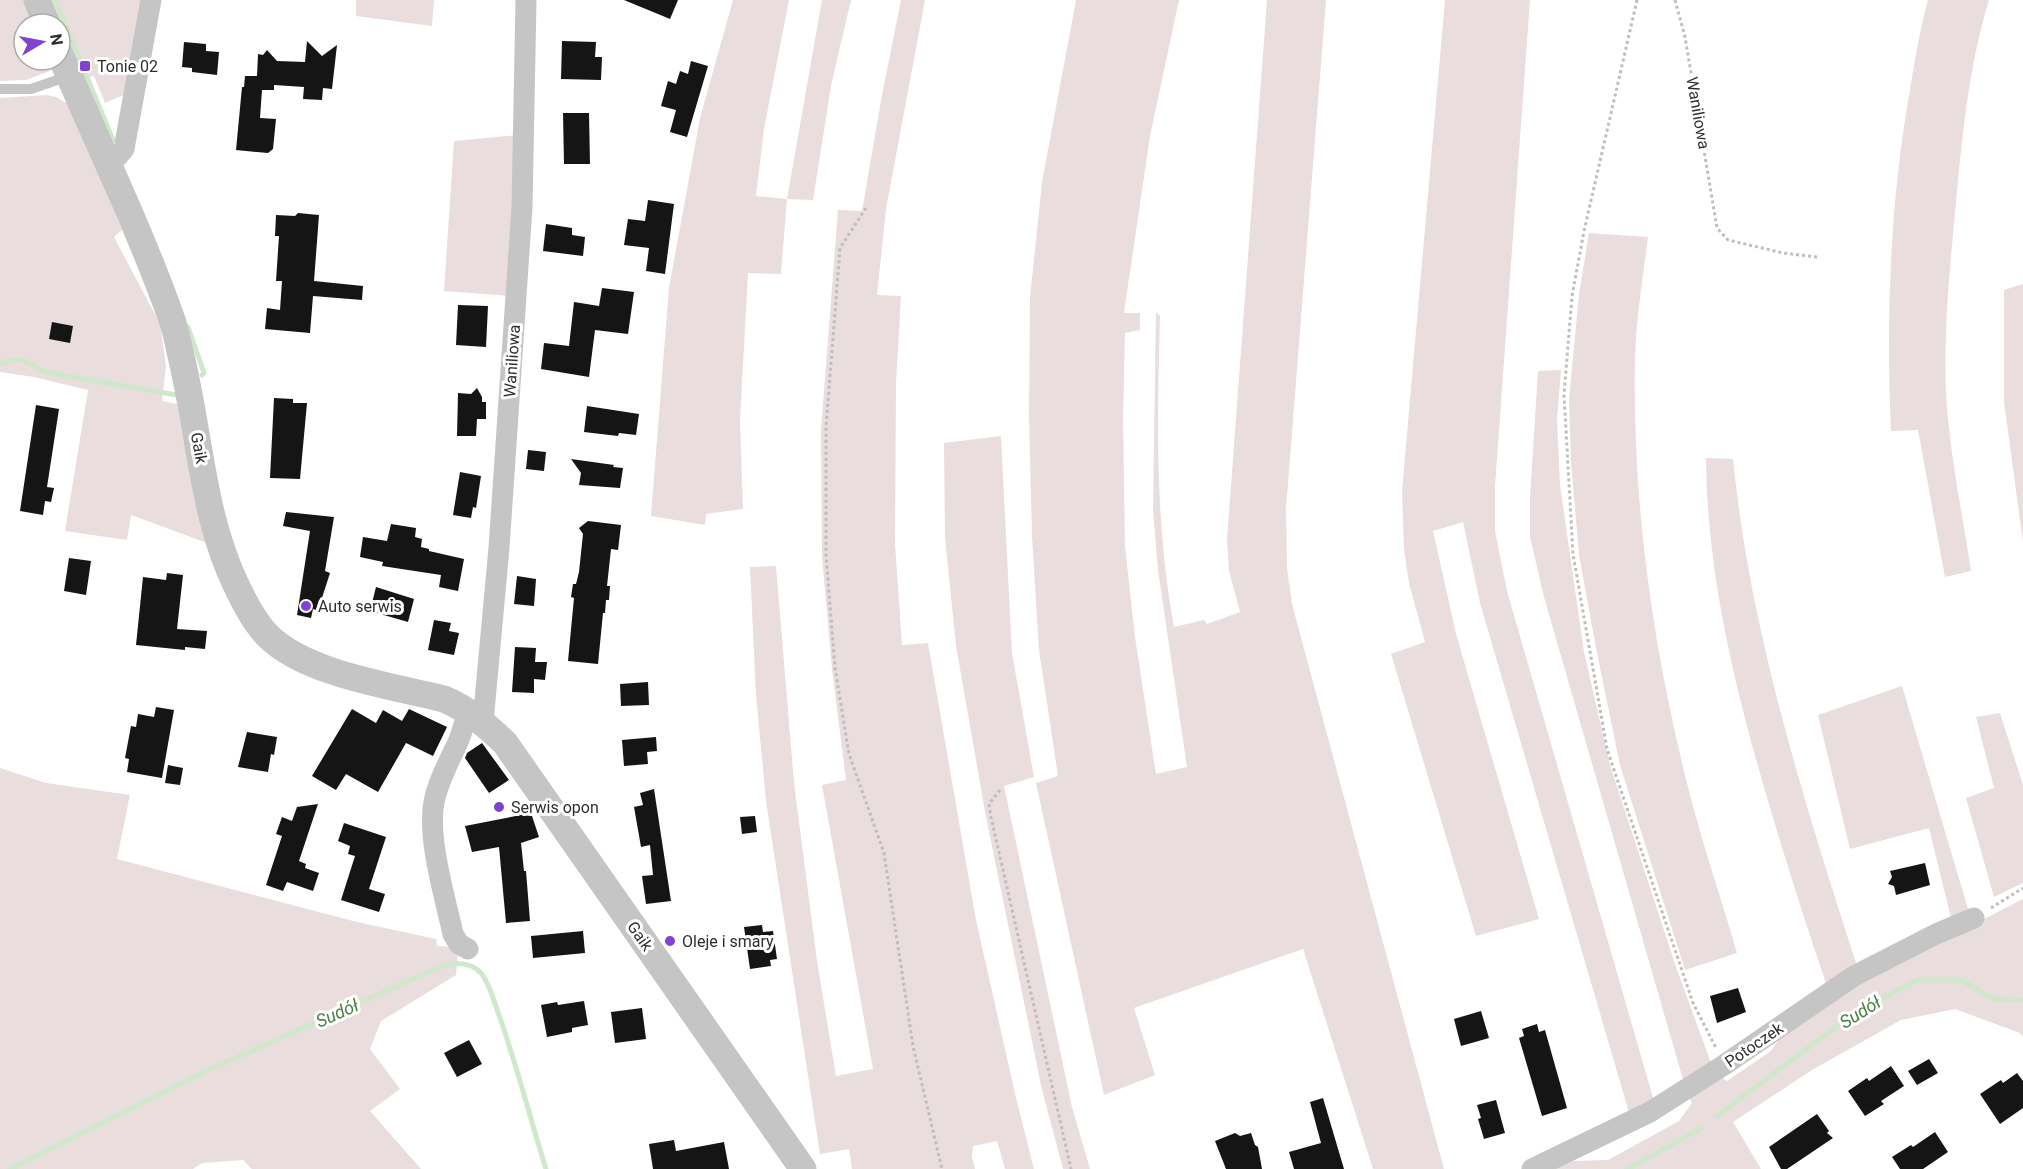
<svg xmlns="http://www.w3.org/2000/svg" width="2023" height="1169" viewBox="0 0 2023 1169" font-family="Roboto,sans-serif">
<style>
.green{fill:#eaddde}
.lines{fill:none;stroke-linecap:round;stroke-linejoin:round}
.stream{stroke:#cfe7cb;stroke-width:5}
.building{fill:#151515}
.path{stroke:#bebebe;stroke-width:3;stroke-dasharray:3 3;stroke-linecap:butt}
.service{stroke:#c5c5c5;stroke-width:10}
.minor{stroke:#c5c5c5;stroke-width:21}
.tertiary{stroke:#c5c5c5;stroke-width:27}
.poi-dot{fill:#7e44d1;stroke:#fff;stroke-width:2}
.labels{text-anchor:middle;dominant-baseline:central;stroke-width:6;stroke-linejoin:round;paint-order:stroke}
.poi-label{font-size:16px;fill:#2e2e2e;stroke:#fff;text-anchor:start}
.street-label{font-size:16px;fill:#2e2e2e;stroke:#fff}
.water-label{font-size:18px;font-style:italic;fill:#4a8142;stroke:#fff}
</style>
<rect width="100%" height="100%" fill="#fff"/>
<!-- green -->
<g class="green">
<polygon points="0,0 26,0 36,24 24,24 24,60 51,60 55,69 26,80 0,81"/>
<polygon points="52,0 147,0 128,93 105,103 94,76 84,78"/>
<polygon points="356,0 434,0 432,26 356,16"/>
<polygon points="733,0 789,0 764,129 756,196 787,199 822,0 851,0 831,86 813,200 787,199 781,274 748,273 740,420 743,509 706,514 705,525 651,516 669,288 700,118"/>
<polygon points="901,0 925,0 886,209 877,295 901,296 896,383 895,544 902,645 928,643 976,920 1016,1098 1034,1169 1005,1169 997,1141 973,1146 972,1157 975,1169 852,1169 849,1149 820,1154 766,801 756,695 750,567 776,566 794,783 817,961 836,1076 873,1069 822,785 846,780 832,669 822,556 821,430 838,210 862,211 882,95"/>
<path d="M1076,0H1179L1150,136L1124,313H1140V330L1125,333L1123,419L1125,546L1135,637L1156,774L1187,767L1158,570L1153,510L1156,312L1160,316C1157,422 1155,523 1174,627L1204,620L1207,624L1240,612L1229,571L1227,540L1267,0H1326L1286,509L1287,568L1292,604L1444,1169H1373L1303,949L1134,1008L1155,1075L1104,1095L1036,783L1058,776L1039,650L1032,536L1029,416L1030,298L1042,182Z"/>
<polygon points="1445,0 1530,0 1495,486 1495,531 1507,591 1654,1101 1630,1116 1480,603 1463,522 1433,531 1456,634 1539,919 1476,936 1391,654 1425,642 1409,583 1404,549 1402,491"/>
<path d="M1928,0H1989C1967,72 1961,149 1954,224C1948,289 1941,363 1949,428C1954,476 1964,524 1971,571L1945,577L1918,430L1891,431C1886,317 1890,202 1910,90C1915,59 1920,29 1928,0Z"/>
<polygon points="47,95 56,97 70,105 122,230 114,237 160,324 166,366 162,401 177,404 194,499 207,543 131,515 127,540 65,531 88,390 34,377 0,372 0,98"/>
<polygon points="519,135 510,296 444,291 454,141"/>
<path d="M1589,233L1648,237C1643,277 1636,318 1635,359C1632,503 1653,648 1688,787C1702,843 1721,898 1737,953L1685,970L1620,765L1596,648L1579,555L1571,462L1569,400L1579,294Z"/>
<polygon points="2023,284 2023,542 2004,402 2004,290"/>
<polygon points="1561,370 1557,420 1560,485 1584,652 1610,765 1675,964 1711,1063 1684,1083 1544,597 1530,537 1530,497 1538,371"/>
<polygon points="1001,436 1012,653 1034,777 1004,786 1072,1107 1090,1169 1063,1169 1042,1090 986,817 956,646 945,538 944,443"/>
<path d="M1706,458L1733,459C1750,631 1804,802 1857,966L1827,986C1805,922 1785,859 1766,794C1734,684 1707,573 1706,458Z"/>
<polygon points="1902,686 1968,909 1951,918 1929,828 1850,849 1818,715"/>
<polygon points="2000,713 2023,785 2023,883 1994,897 1966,798 1994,788 1976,717"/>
<polygon points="0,768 46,783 130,795 117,859 357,922 436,939 437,946 451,947 458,952 456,975 381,1021 370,1049 400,1089 370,1111 421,1169 252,1169 243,1160 202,1163 193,1169 0,1169"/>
<polygon points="2023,899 2023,1037 2020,1033 1955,1009 1901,1020 1812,1070 1733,1122 1761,1169 1551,1169 1571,1161 1608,1160 1679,1121 1692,1103 1687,1095 1719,1076 1727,1081 1771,1051 1780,1038 1832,997"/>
</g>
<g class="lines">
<!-- stream -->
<g class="stream">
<polyline points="55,0 113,140"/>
<polyline points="188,327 204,373 202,375"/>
<path d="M0,364C27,352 27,367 49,373L177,395"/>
<polyline points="1717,1116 1857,1011 1917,980 1961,980 1993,999 2023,1000"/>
<path d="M10,1169L206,1071L442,966C455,963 470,961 481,973C490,984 494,1002 499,1015C517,1066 530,1118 546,1169"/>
<polyline points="1627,1169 1702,1128"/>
</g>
</g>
<!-- building -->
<g class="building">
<polygon points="624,0 678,0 670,19"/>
<polygon points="307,41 322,56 337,45 332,89 323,88 322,100 303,99 304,87 274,85 274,90 262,90 260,118 276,119 273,149 268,153 236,150 242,87 244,87 245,76 257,76 258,54 263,55 267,50 277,61 305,62"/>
<polygon points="562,41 596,42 595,57 602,57 601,80 561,79"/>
<polygon points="184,42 206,44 206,51 219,52 217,75 192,72 192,68 182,67"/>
<polygon points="691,61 708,66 687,137 670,132 676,110 661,106 668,81 676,84 680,71 688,74"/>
<polygon points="563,113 589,113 590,164 564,164"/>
<polygon points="648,200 674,204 665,274 646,271 649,248 624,245 628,219 645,221"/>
<polygon points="298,213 319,215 314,281 363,286 362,300 313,296 310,333 265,329 267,308 280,310 282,281 276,281 279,236 275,236 276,215 295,216"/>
<polygon points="546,224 572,228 572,235 585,237 583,256 543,251"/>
<polygon points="602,288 634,292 628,334 595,330 589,377 541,369 544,343 569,346 574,302 599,306"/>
<polygon points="458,305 488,306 486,347 456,345"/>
<polygon points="52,322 73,326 70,343 49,339"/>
<polygon points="477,388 482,397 482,402 486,402 486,419 477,419 476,436 457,436 458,393 471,394"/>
<polygon points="274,398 293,399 293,403 307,403 300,479 270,478"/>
<polygon points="36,405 59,409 47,487 54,488 51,502 45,501 43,515 20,511"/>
<polygon points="587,406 639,414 636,435 619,433 618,436 584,432"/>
<polygon points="528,450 546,452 544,471 526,469"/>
<polygon points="571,459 614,465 613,467 623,468 620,488 579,485 581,473"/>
<polygon points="460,472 481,476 476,508 473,507 471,518 453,515"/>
<polygon points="286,512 334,517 325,571 330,573 321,601 319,600 316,610 313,609 311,618 297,615 310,531 283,526"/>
<polygon points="588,521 621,525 618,550 611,549 607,586 610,586 609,600 606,600 605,613 603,613 598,664 568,661 574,598 571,597 573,584 576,584 579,572 583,534 579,528"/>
<polygon points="391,524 416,528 415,537 422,539 421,547 429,549 429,551 464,559 458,591 439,587 441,575 382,566 383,562 360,557 363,537 387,541"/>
<polygon points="69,558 91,561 86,595 64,591"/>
<polygon points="167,573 183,575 177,629 207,631 205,649 185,647 185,650 136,645 143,577 166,580"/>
<polygon points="517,576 536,579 534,606 514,604"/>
<polygon points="376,587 414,599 408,622 370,611"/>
<polygon points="434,620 451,623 449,631 459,633 454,655 428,650"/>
<polygon points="515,647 536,648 535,662 547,662 545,680 534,679 534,693 512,692"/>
<polygon points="648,682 649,705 621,706 620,684"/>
<polygon points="156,707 174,710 162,778 127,772 129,759 125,758 131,726 136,727 138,714 154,717"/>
<polygon points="352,709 376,723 383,710 402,721 409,709 447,727 433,756 406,743 378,792 346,774 336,790 312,776"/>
<polygon points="247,732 277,737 274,755 271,754 268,772 238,767"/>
<polygon points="656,737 657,751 647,752 648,764 624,766 622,740"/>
<polygon points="482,743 509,780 489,793 465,758 467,753"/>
<polygon points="168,765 183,768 180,785 165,783"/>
<polygon points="654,789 671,901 646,904 642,876 653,875 650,845 641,847 634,807 643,805 640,793"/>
<polygon points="318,804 299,861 306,864 305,868 319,873 313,891 287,882 283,891 266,885 282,836 276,834 282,817 292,821 297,807"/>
<polygon points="531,813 539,837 521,843 524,871 526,871 530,921 506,923 499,847 472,852 465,826"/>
<polygon points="755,816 757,832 742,834 740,817"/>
<polygon points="344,823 386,837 369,889 385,894 379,912 341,900 355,856 348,854 350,846 338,841"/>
<polygon points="1925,863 1930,885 1896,895 1894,886 1888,884 1892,877 1890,871"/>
<polygon points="762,925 763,932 773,931 777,959 770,960 771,966 750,969 744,927"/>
<polygon points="583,931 585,953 533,958 531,936"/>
<polygon points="1738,988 1746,1012 1717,1023 1710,996"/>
<polygon points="584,1001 588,1025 572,1028 572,1032 547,1037 541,1005 557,1002 558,1005"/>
<polygon points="642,1008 646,1039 615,1043 611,1012"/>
<polygon points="1481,1011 1489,1038 1461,1046 1454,1019"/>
<polygon points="1537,1024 1539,1032 1545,1030 1567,1108 1542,1116 1519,1038 1524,1036 1522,1029"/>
<polygon points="469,1040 482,1064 457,1077 444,1053"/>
<polygon points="1929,1059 1938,1073 1917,1085 1908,1071"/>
<polygon points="1891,1066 1904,1086 1881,1101 1884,1104 1865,1116 1848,1091 1867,1078 1869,1081"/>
<polygon points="2017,1073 2023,1081 2023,1108 2000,1124 1980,1094 2001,1080 2003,1083"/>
<polygon points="1323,1098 1344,1169 1294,1169 1289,1152 1321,1143 1310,1102"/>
<polygon points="1496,1100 1505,1133 1484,1139 1478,1119 1481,1118 1477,1105"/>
<polygon points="1817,1114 1829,1131 1827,1133 1833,1138 1787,1169 1781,1169 1769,1147"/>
<polygon points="1935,1132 1948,1152 1923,1169 1900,1169 1892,1157 1911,1145 1913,1147"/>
<polygon points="1235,1133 1240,1136 1251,1133 1255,1145 1258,1147 1262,1169 1226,1169 1215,1141"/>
<polygon points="674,1140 676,1151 724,1142 729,1169 653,1169 649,1144"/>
</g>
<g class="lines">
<!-- path -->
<g class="path">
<polyline points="1637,0 1584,231 1572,296 1564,395 1573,554 1607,749 1693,1003 1716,1048"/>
<polyline points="1675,0 1685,37 1717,228 1728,240 1783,253 1817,257"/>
<polyline points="866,208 840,248 826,427 826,555 835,668 849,754 884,853 913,1046 942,1169"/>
<polyline points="1000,790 989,804 991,817 1071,1169"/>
<polyline points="1991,908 2023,888"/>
</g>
<!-- service -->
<polyline class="service" points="0,89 31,89 69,76"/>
<!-- minor -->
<g class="minor">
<polyline points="108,167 124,149 151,0"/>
<polyline points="483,722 499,548 522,207 526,0"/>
<path d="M468,949L459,944L453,934C445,897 427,838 434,802C438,781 449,762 458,742C462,733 464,722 469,712"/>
<polyline points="1532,1169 1650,1112 1724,1065 1854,976 1936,934 1974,918"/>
</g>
<!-- tertiary -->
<g class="tertiary">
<polyline points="37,0 47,24"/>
<path d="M60,54C97,142 139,227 171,317C176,330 178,343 181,356C200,434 202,517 238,589C246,605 254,621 267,635C305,674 392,686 444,699C468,709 486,725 505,743L803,1169"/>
</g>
</g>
<!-- markers -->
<g class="poi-dot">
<rect x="79" y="60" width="12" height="12" rx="3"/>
<circle cx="306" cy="606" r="6"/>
<circle cx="499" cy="807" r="6"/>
<circle cx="670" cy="941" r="6"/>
</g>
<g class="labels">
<!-- poi labels -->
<g class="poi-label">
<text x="97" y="66">Tonie 02</text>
<text x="318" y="606">Auto serwis</text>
<text x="511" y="807">Serwis opon</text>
<text x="682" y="941">Oleje i smary</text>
</g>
<!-- street labels -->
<g class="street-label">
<text transform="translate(1698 113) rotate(80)">Waniliowa</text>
<text transform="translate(512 361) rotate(-86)">Waniliowa</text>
<text transform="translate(199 448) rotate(80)">Gaik</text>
<text transform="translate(640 936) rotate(55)">Gaik</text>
<text transform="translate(1754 1045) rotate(-34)">Potoczek</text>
</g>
<!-- water labels -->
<g class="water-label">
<text transform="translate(1860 1012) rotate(-32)">Sudół</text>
<text transform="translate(337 1013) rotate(-24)">Sudół</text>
</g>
</g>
<!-- north arrow -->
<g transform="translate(42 42) rotate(80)"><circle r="28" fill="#ffffff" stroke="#ababab" stroke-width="1.5"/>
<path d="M0-4.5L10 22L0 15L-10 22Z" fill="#7e44d1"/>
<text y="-9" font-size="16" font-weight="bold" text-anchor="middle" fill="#2e2e2e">N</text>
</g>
</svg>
